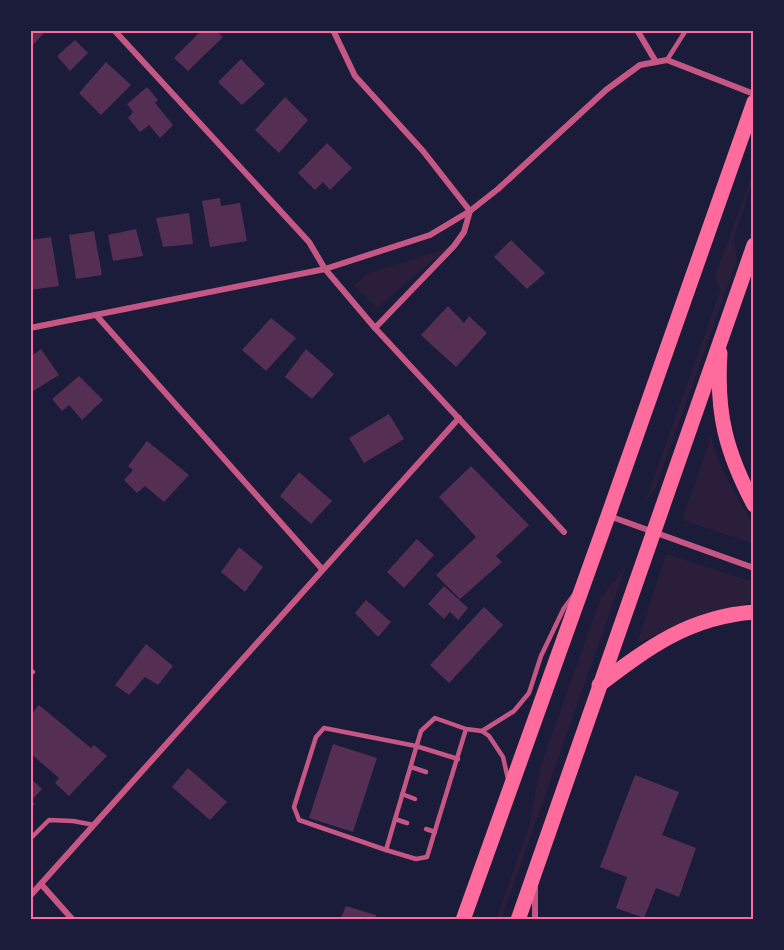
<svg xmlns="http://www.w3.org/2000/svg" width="784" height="950" viewBox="0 0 784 950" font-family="'DejaVu Sans',sans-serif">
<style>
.green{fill:#2a1e3b}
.building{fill:#542f53}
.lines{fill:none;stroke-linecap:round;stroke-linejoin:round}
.service{stroke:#c65784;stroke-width:4.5}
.minor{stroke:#c65784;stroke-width:6}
.primary{stroke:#ff6b9d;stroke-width:15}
.neatline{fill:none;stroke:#ff6b9d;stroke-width:2}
</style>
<rect width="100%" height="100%" fill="#1b1b3a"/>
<!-- green -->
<g class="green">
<polygon points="754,170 754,176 734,238 737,260 655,490 646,500 720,291 715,276"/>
<polygon points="448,248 377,308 355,286 364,275"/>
<polygon points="711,437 722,470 754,526 754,544 682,520"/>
<polygon points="666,554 754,582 754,602 694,617 637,644"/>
<polygon points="626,567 501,920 496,920 529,826 540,768 601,597"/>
</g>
<!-- building -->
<g class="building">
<polygon points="30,30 47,30 30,48"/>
<polygon points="202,30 215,30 223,37 188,71 174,58"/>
<polygon points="75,40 88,53 70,71 57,56"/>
<polygon points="241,59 265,84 242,105 218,82"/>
<polygon points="106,62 131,85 101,115 79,93"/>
<polygon points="147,87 158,100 155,103 173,125 160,138 149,125 140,132 128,118 133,112 127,104"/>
<polygon points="285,97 308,120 279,153 255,130"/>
<polygon points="327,143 352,168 330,190 323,182 315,190 298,173"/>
<polygon points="220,198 221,206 240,203 247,241 210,247 202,201"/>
<polygon points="189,213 193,244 163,247 156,218"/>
<polygon points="136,229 143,256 113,261 108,235"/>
<polygon points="94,231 102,275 76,279 69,235"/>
<polygon points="51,237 59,286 30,290 30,240"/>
<polygon points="511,240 545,273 527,289 494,257"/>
<polygon points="448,306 464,323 469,316 487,333 456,367 421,335"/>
<polygon points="271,318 296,338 266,371 242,350"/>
<polygon points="41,349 59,375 30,393 30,357"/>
<polygon points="306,349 334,374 312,399 285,377"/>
<polygon points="79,376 103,400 82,420 69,405 62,411 52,399"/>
<polygon points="389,414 404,439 364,463 349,438"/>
<polygon points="147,441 189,475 164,502 145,486 137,493 124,480 133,470 128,466"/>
<polygon points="471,466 529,525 496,556 502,562 460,599 436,575 476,537 439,497"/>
<polygon points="299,472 332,501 311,524 280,496"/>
<polygon points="417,539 434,555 404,588 387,572"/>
<polygon points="239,547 263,567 245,592 221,572"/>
<polygon points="444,586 468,608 458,620 450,612 444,619 428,604"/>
<polygon points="366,600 391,622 378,637 355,613"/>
<polygon points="484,607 503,625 449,683 430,665"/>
<polygon points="146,644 173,666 158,685 145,677 129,695 115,685"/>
<polygon points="39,705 91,748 94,745 107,756 69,796 55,783 59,778 30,753 30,716"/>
<polygon points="333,744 377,758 353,832 309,818"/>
<polygon points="188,768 227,802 210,820 172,787"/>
<polygon points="635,775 679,792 662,835 696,848 679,897 656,888 644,918 616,908 627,877 600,867"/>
<polygon points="30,778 42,789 32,800 35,804 30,809"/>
<polygon points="346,906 376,915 374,920 340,920"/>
</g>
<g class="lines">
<!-- service -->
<g class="service">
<polyline points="667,60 686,30"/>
<polyline points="30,669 33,672"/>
<polyline points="466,729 427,857 416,859 386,850 421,731 435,718 466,729 482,731 489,736 503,757 508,779"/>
<polyline points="482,731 514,711 529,693 541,656 564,608 573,596"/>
<polyline points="411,767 426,772"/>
<polyline points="402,794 415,799"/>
<polyline points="395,819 407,823"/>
<polyline points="426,829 435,832"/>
<polyline points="30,839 49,820 73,821 94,825"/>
<polyline points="386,850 299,820 294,807 316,737 324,728 416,746 458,759"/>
</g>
<!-- minor -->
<g class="minor">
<polyline points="114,30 309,242 325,269 375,328 564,532"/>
<polyline points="333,30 355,76 423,151 470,211 464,232 454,246 375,328"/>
<polyline points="637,30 656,62"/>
<polyline points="96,315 322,569"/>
<polyline points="30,328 325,269 430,235 470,211 498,189 606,90 640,65 667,60 754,94"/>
<polyline points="609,516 754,568"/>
<polyline points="41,884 73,920"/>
<polyline points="30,896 459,418"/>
<polyline points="535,920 535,888"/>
</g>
<!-- primary -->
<g class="primary">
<path d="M720,353C716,414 726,452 754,505"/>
<path d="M599,685C649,647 689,617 754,612"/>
<polyline points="463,920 608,516 754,102"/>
<polyline points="518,920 754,245"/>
</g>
</g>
<!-- border -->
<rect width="784" height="950" fill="none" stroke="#1b1b3a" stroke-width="63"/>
<rect x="32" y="32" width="720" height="886" class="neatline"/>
</svg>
